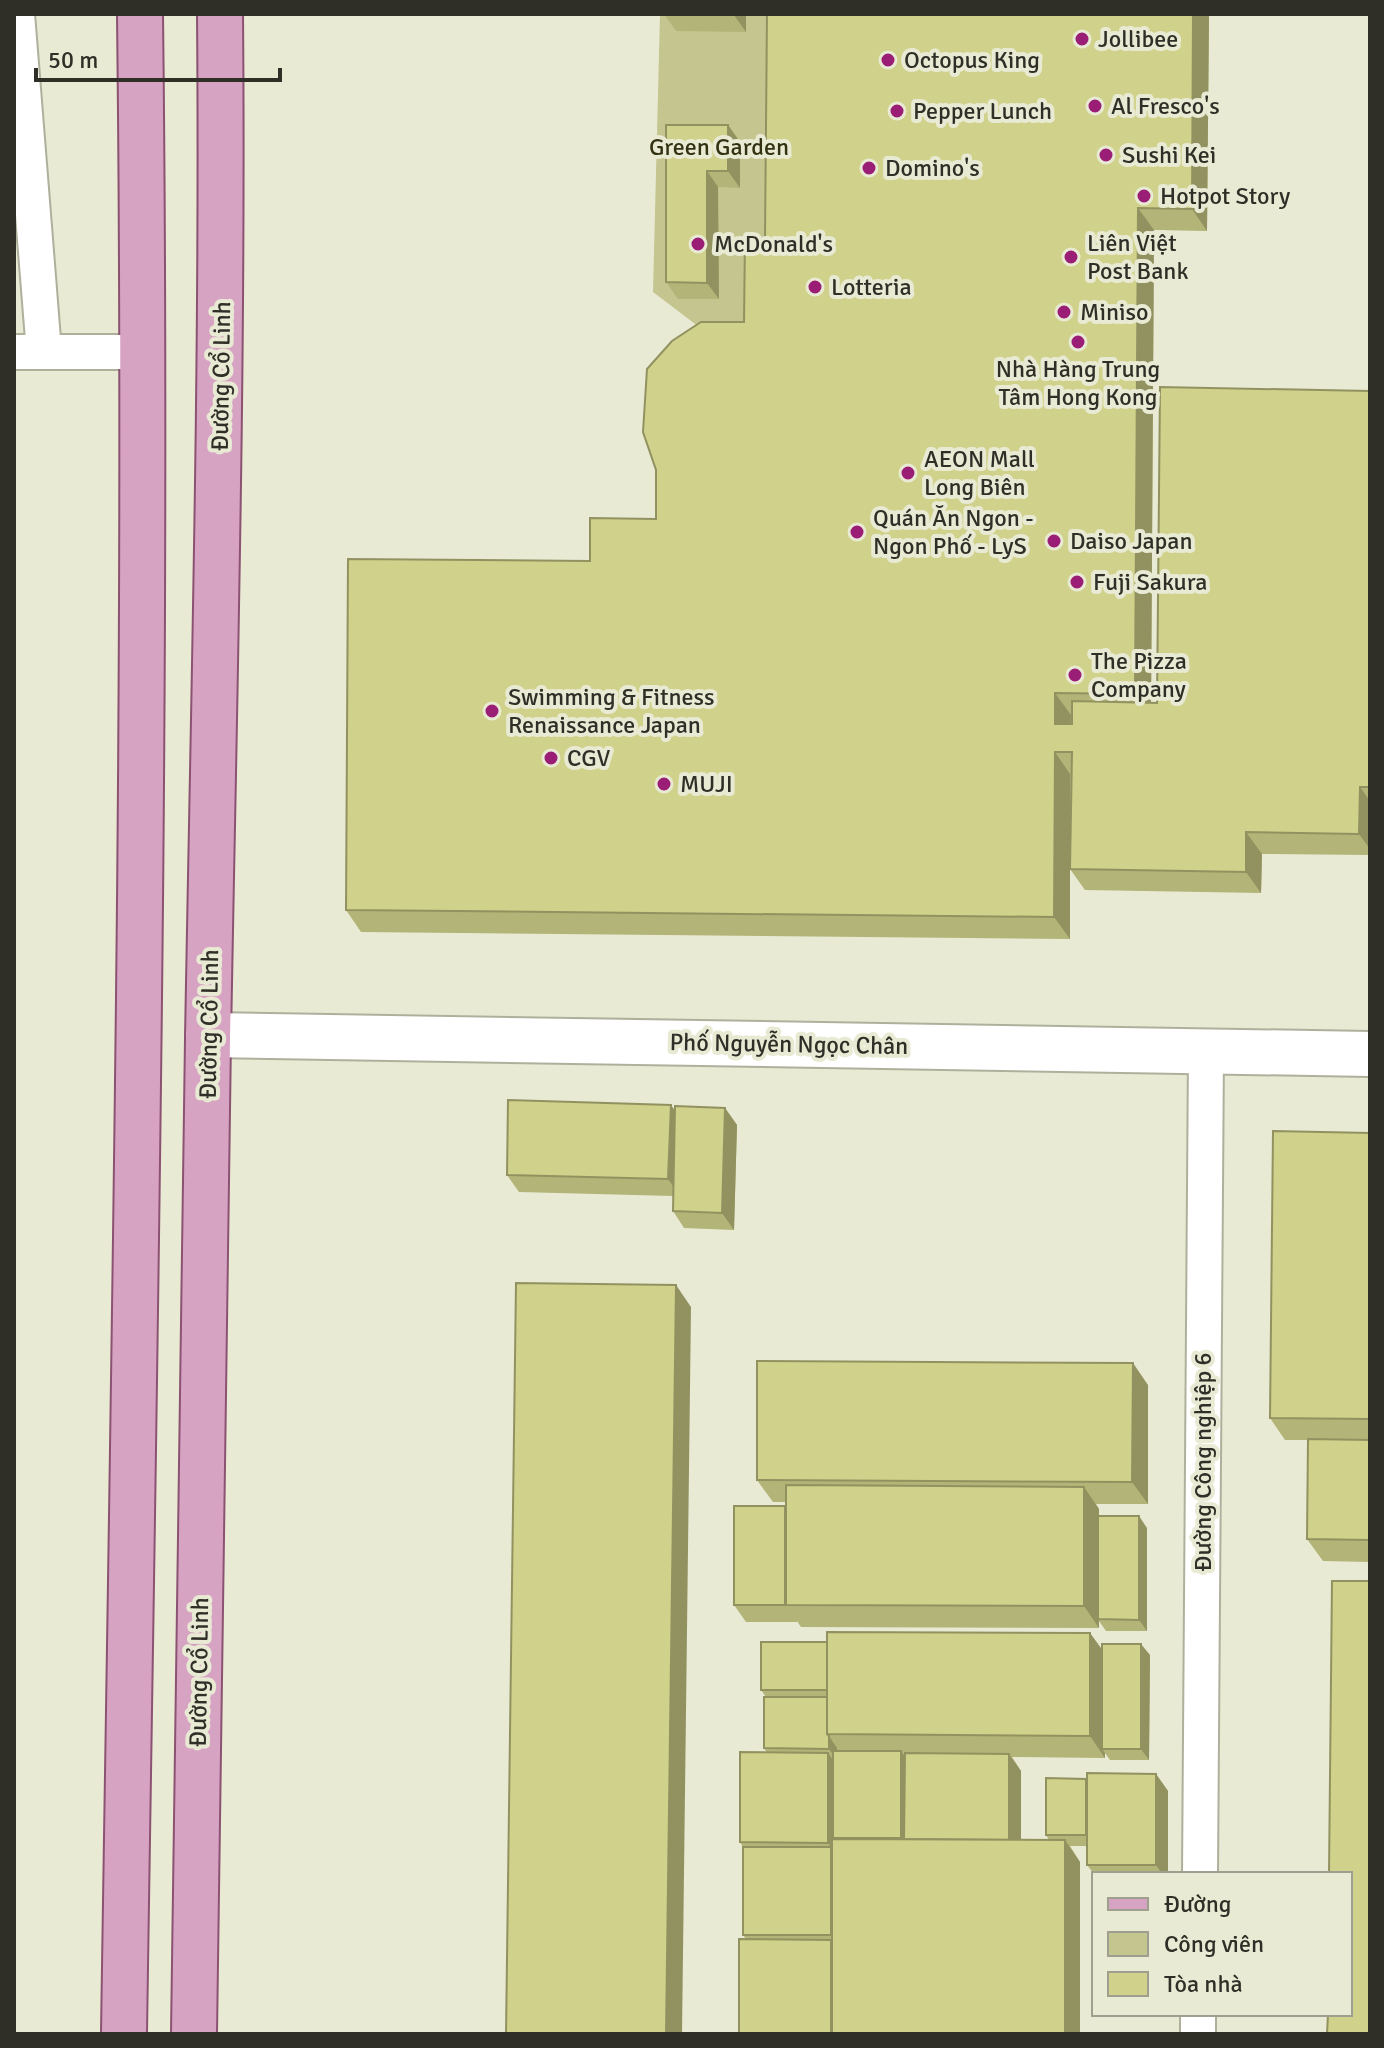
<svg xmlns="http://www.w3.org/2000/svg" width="1384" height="2048" viewBox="0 0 1384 2048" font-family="Signika,sans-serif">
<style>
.green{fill:#c5c590}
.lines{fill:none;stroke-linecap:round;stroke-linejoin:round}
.street-casing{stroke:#afb09c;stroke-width:38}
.secondary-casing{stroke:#afb09c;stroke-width:48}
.primary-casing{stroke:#8b5272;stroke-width:48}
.street{stroke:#fff;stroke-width:34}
.secondary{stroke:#fff;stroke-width:44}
.primary{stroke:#d7a3c3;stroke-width:44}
.wall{fill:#b3b477}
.shaded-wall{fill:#929261}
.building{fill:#d0d18a;stroke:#929261;stroke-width:2}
.poi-dot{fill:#9a1e75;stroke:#e9ead4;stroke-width:3}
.labels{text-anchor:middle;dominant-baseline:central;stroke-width:8;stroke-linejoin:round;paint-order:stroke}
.poi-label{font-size:24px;fill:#2f2f27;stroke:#e9ead4;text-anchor:start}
.park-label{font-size:24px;fill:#323212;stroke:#e9ead4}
.street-label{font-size:24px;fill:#2f2f27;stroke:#e9ead4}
</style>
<rect width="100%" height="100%" fill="#e9ead4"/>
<!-- green -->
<polygon class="green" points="660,14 782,14 760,323 699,327 653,292"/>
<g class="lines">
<defs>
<g id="street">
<polyline points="17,14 44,352"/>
<polyline points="14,352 144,352"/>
<polyline points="1200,1874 1206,1051"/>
<polyline points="1198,2034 1198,2014"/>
</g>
<polyline id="secondary" points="208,1035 1370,1054"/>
<g id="primary">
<path d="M124,2034C134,1361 148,687 140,14"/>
<path d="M194,2034C199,1702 203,1371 208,1039C214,697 223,356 220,14"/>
</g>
</defs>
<!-- street casing -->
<use href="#street" class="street-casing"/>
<!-- secondary casing -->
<use href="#secondary" class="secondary-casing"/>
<!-- primary casing -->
<use href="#primary" class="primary-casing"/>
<!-- street -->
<use href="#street" class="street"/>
<!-- secondary -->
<use href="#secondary" class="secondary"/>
<!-- primary -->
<use href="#primary" class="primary"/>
</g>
<!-- wall -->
<g class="wall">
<polygon points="664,14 746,14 746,32 676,31"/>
<polygon points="1209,14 1207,231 1154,230 1151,703 1157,703 1370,391 1370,855 1262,854 1261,893 1085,890 1070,869 1070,774 1070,939 361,932 346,910 590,561 656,519 744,322 765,238"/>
<polygon points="666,125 728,125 740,142 740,188 718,187 719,299 678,299 666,282"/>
<polygon points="671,1105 675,1111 725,1108 737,1125 734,1230 684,1228 673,1211 673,1196 519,1192 507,1175"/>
<polygon points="1370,1133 1370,1562 1323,1561 1307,1539 1308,1440 1285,1440 1270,1418"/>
<polygon points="1148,1385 1148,1504 1096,1504 1099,1509 1099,1516 1147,1528 1147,1631 1106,1631 1099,1621 1099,1628 801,1627 797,1621 797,1622 746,1622 734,1605 786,1508 786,1502 773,1502 757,1480"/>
<polygon points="1090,1633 1102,1650 1150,1655 1149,1760 1110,1760 1105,1753 1105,1758 1012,1757 1021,1771 1021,1840 1049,1840 1046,1835 1086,1779 1156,1774 1168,1791 1168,1874 1094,1874 1087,1865 1087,1846 1070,1846 1080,1862 1080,2034 739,2034 746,1939 743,1935 743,1847 740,1842 767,1753 764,1748 766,1697 761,1690 827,1642"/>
</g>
<!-- shaded-wall -->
<g class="shaded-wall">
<polygon points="734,14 746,14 746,32 734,15"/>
<polygon points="1193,14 1209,14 1207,231 1192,209"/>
<polygon points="728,125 740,142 740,188 728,171"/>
<polygon points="707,171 718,187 719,299 707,283"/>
<polygon points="1138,208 1154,230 1151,716 1135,694"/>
<polygon points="1055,693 1071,715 1070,746 1055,724"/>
<polygon points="1055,752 1070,774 1070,939 1054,917"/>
<polygon points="1360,787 1370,801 1370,849 1359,834"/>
<polygon points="1246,832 1262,854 1261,893 1246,872"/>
<polygon points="671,1105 682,1122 680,1196 668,1179"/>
<polygon points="725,1108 737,1125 734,1230 722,1213"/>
<polygon points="676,1285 691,1307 682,2034 666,2034"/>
<polygon points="1133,1363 1148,1385 1148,1504 1132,1482"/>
<polygon points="1084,1487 1099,1509 1099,1628 1084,1606"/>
<polygon points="1139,1516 1147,1528 1147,1631 1139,1620"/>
<polygon points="1090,1633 1106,1655 1102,1749 1105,1753 1105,1758 1090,1736"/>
<polygon points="1141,1644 1150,1655 1149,1760 1141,1749"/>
<polygon points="829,1736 837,1748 837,1760 829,1749"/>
<polygon points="901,1751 913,1768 913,1841 901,1838"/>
<polygon points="828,1753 840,1770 843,1952 831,1935 831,1847 828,1843"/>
<polygon points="1009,1754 1021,1771 1021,1859 1009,1842"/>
<polygon points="1156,1774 1168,1791 1168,1874 1162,1874 1156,1865"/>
<polygon points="1065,1840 1080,1862 1080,2034 1065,2034"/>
<polygon points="831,1940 842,1956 843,2034 831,2034"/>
</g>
<!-- building -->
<g class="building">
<polygon points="664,14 734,14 734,15"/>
<polygon points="767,14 1193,14 1192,209 1138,208 1135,694 1055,693 1055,724 1072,724 1072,701 1157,703 1160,387 1370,391 1370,787 1360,787 1359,834 1246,832 1246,872 1070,869 1072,752 1055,752 1054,917 346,910 348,559 590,561 590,518 656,519 656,470 643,432 647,369 672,341 701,322 744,322 745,238 765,238"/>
<polygon points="666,125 728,125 728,171 707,171 707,283 666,282"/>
<polygon points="508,1100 671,1105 668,1179 507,1175"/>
<polygon points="675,1106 725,1108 722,1213 673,1211"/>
<polygon points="1273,1131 1370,1133 1370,1419 1270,1418"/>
<polygon points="516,1283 676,1285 666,2034 506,2034"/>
<polygon points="757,1361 1133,1363 1132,1482 757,1480"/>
<polygon points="1308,1439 1370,1440 1370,1540 1307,1539"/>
<polygon points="786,1485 1084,1487 1084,1606 786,1605"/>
<rect x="734" y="1506" width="51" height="99"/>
<polygon points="1098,1516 1139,1516 1139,1620 1098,1619"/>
<polygon points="1332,1581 1370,1581 1370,2034 1327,2034 1328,2014 1350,2014 1350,1874 1329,1874"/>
<polygon points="827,1632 1090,1633 1090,1736 827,1734"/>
<rect x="761" y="1642" width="66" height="48"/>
<rect x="1102" y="1644" width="39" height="105"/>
<polygon points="764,1697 827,1697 827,1734 829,1736 829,1749 764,1748"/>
<rect x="833" y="1751" width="68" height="87"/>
<polygon points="740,1752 828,1753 828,1843 740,1842"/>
<polygon points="905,1753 1009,1754 1009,1840 904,1839"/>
<polygon points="1087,1773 1156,1774 1156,1865 1087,1865"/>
<polygon points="1046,1778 1086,1779 1086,1835 1046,1835"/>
<polygon points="832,1839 1065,1840 1065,2034 832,2034"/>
<rect x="743" y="1847" width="88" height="88"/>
<polygon points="739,1939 831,1940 831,2034 739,2034"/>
</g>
<!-- markers -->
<g class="poi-dot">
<circle cx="1082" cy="39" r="8"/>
<circle cx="888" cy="60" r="8"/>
<circle cx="1095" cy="106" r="8"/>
<circle cx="897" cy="111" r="8"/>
<circle cx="1106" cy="155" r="8"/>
<circle cx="869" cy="168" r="8"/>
<circle cx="1144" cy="196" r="8"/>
<circle cx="698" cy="244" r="8"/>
<circle cx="1071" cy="257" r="8"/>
<circle cx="815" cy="287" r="8"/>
<circle cx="1064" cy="312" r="8"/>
<circle cx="1078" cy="342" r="8"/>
<circle cx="908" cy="473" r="8"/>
<circle cx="857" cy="532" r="8"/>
<circle cx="1054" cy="541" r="8"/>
<circle cx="1077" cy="582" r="8"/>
<circle cx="1075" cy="675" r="8"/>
<circle cx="492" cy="711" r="8"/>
<circle cx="551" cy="758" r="8"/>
<circle cx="664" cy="784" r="8"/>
</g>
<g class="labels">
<!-- poi labels -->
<g class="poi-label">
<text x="1098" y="39">Jollibee</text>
<text x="904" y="60">Octopus King</text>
<text x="1111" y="106">Al Fresco's</text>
<text x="913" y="111">Pepper Lunch</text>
<text x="1122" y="155">Sushi Kei</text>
<text x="885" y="168">Domino's</text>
<text x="1160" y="196">Hotpot Story</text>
<text x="1087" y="243">Liên Việt<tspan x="1087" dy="28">Post Bank</tspan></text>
<text x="714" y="244">McDonald's</text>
<text x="831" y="287">Lotteria</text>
<text x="1080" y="312">Miniso</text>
<text x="1078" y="369" text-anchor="middle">Nhà Hàng Trung<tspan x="1078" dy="28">Tâm Hong Kong</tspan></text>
<text x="924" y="459">AEON Mall<tspan x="924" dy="28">Long Biên</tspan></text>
<text x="873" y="518">Quán Ăn Ngon -<tspan x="873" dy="28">Ngon Phố - LyS</tspan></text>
<text x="1070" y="541">Daiso Japan</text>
<text x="1093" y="582">Fuji Sakura</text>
<text x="1091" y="661">The Pizza<tspan x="1091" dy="28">Company</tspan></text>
<text x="508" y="697">Swimming &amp; Fitness<tspan x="508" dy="28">Renaissance Japan</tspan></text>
<text x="567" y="758">CGV</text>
<text x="680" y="784">MUJI</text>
</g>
<!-- park labels -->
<g class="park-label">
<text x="719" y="147">Green Garden</text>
</g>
<!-- street labels -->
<g class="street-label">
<text transform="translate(221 376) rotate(-89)">Đường Cổ Linh</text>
<text transform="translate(209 1024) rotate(-89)">Đường Cổ Linh</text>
<text transform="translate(789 1044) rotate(1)">Phố Nguyễn Ngọc Chân</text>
<text transform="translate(1203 1462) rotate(-90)">Đường Công nghiệp 6</text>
<text transform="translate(199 1672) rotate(-89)">Đường Cổ Linh</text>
</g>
</g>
<!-- border -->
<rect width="1384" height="2048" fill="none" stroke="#2f2f27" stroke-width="32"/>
<!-- legend -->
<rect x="1092" y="1872" width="260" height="144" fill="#e9ead4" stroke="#9f9f8f" stroke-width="2"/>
<rect x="1108" y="1898" width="40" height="12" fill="#d7a3c3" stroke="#9f9f8f" stroke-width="2"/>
<text x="1164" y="1912" font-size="24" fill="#2f2f27">Đường</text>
<rect x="1108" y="1932" width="40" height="24" fill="#c5c590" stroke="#9f9f8f" stroke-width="2"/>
<text x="1164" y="1952" font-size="24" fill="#2f2f27">Công viên</text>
<rect x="1108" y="1972" width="40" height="24" fill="#d0d18a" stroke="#9f9f8f" stroke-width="2"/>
<text x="1164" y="1992" font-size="24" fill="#2f2f27">Tòa nhà</text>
<!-- scale -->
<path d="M36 68v12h244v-12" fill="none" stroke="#2f2f27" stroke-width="4"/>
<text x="48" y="68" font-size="24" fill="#2f2f27" stroke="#e9ead4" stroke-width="6" paint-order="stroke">50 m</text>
</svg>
